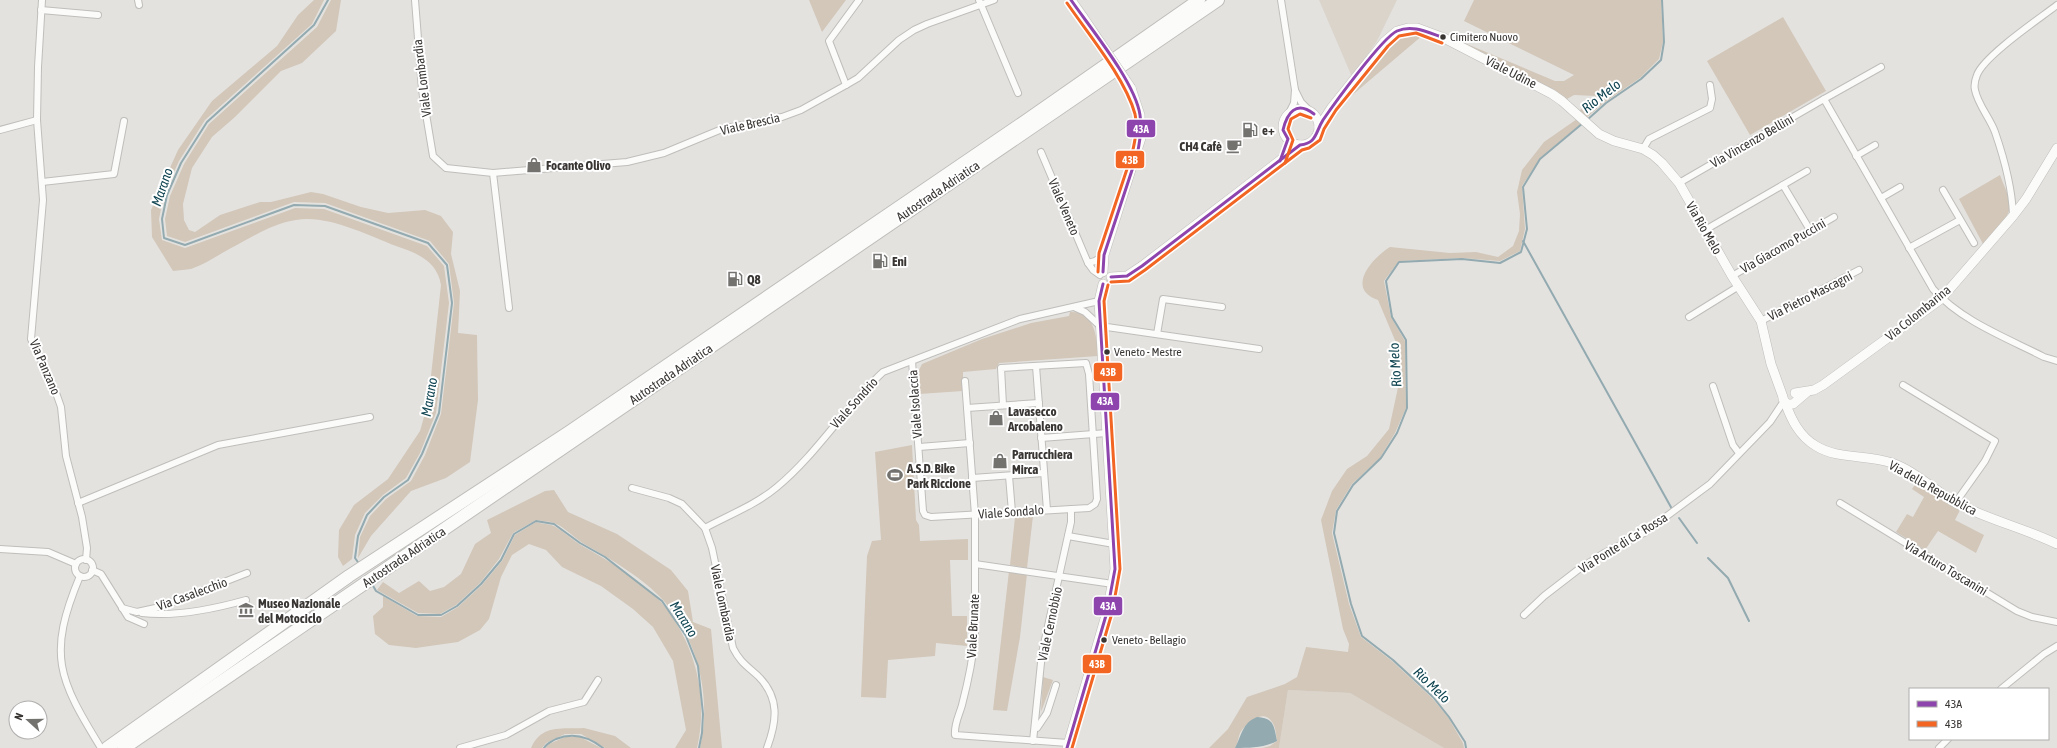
<svg xmlns="http://www.w3.org/2000/svg" width="2057" height="748" viewBox="0 0 2057 748" font-family="'Asap Condensed',sans-serif">
<style>
.built{fill:#dad4cb}
.green{fill:#d2c7b9}
.water{fill:#92aab0}
.lines{fill:none;stroke-linecap:round;stroke-linejoin:round}
.stream{stroke:#92aab0;stroke-width:2}
.street-casing{stroke:#bfbebb;stroke-width:8}
.secondary-casing{stroke:#bfbebb;stroke-width:10}
.highway-casing{stroke:#bfbebb;stroke-width:14}
.street{stroke:#fbfbfa;stroke-width:6}
.secondary{stroke:#fbfbfa;stroke-width:9}
.highway{stroke:#fbfbfa;stroke-width:12}
.secondary-bridge-casing{stroke:#bfbebb;stroke-width:10;stroke-linecap:butt}
.secondary-bridge{stroke:#fbfbfa;stroke-width:9}
.bus-1-casing{stroke:#fff;stroke-width:6}
.bus-2-casing{stroke:#fff;stroke-width:6}
.bus-1{stroke:#8e44ad;stroke-width:3}
.bus-2{stroke:#f26522;stroke-width:3}
.bus-dot{fill:#383533;stroke:#fff;stroke-width:1.5}
.labels{text-anchor:middle;dominant-baseline:central;stroke-width:4;stroke-linejoin:round;paint-order:stroke}
.bus-label{font-size:12px;fill:#383533;stroke:#fff;text-anchor:start}
.street-label{font-size:13px;fill:#383533;stroke:#fff}
.poi-label{font-size:13px;font-weight:bold;fill:#383533;stroke:#fff;text-anchor:start}
.water-label{font-size:14px;font-style:italic;fill:#0f4451;stroke:#fff}
.line-badge{stroke:#fff;stroke-width:1.5}
.badge-label{font-size:11px;text-anchor:middle;font-weight:bold;fill:#fff}
</style>
<rect width="100%" height="100%" fill="#e4e2df"/>
<!-- built -->
<g class="built">
<polygon points="1319,0 1397,0 1377,41 1352,77"/>
<polygon points="1288,690 1350,693 1444,748 1279,748"/>
</g>
<!-- green -->
<g class="green">
<path d="M314,0H324L312,24L205,120L179,161L164,194L159,219L162,240L185,248L295,208L324,209L427,246L444,266L449,303L436,413L420,453L406,478L383,495L365,513L355,535L352,559L343,566L338,557L339,530L354,505L388,479L420,431L428,403L441,285C437,261 417,253 396,246C368,235 326,214 296,220C274,223 254,236 235,246C221,253 206,264 191,269C186,270 179,270 173,271L152,237L151,210L178,150L212,101L277,46L298,15Z"/>
<polygon points="331,0 341,0 336,31 302,63 281,71 235,117 212,137 192,168 183,204 184,220 189,230 195,232 220,215 260,202 271,202 311,192 323,194 361,207 388,213 425,210 441,216 453,232 451,254 460,291 458,333 477,335 478,400 470,462 446,478 411,491 371,536 358,558 360,537 370,516 386,499 411,481 425,455 441,414 454,303 449,264 430,241 325,203 294,202 185,242 167,236 165,219 170,196 184,164 209,124 317,27"/>
<polygon points="809,0 846,0 822,32"/>
<polygon points="1474,0 1661,0 1663,42 1659,59 1640,78 1605,102 1586,118 1579,111 1596,96 1574,95 1567,99 1551,89 1455,39 1555,81 1564,81 1574,75 1464,21"/>
<polygon points="1783,17 1826,91 1750,135 1707,61"/>
<path d="M1411,32L1423,35L1350,97L1351,89C1367,68 1383,37 1411,32Z"/>
<path d="M1577,119L1582,123L1540,158L1522,186L1525,229L1520,251L1500,261L1462,258L1399,261L1384,281L1391,317L1405,341L1406,408L1395,433L1380,458L1352,484L1336,510L1332,533L1349,604L1361,637L1392,661L1432,698L1448,717L1463,743L1464,748H1444L1350,693L1288,690L1279,748H1262L1270,746L1277,741C1276,735 1276,727 1272,722C1263,708 1246,723 1240,733C1238,738 1238,743 1235,748H1209L1228,729L1247,697L1285,684L1297,677L1306,647L1348,652L1349,644L1343,629L1321,520L1332,491L1347,469L1367,456L1389,429L1402,369L1397,345L1378,300C1345,289 1372,258 1390,247L1450,253L1476,252L1498,257L1513,246L1519,231L1520,214L1517,192L1522,170L1544,142Z"/>
<path d="M2000,175C2003,184 2008,193 2010,202C2012,218 1992,233 1983,244L1959,199Z"/>
<path d="M1070,312C1095,311 1097,337 1098,356L999,363L996,369L963,372V391L919,394V370L922,364L982,339L1031,323L1069,316Z"/>
<polygon points="912,445 916,520 919,525 920,541 968,539 968,560 950,560 952,616 967,616 967,646 936,643 935,656 888,660 886,698 861,697 867,556 872,541 881,540 875,452"/>
<polygon points="1916,483 1961,508 1955,520 1984,535 1976,553 1938,531 1925,550 1896,532 1907,514 1913,517 1924,497 1912,489"/>
<path d="M554,490L568,512L617,534L671,570L688,591L693,622L711,629L722,748H700C712,697 698,639 663,600C644,579 611,559 586,545C575,539 565,527 554,523C548,521 541,521 536,520L513,533L499,559L480,583L456,605L440,614L418,613L377,590L383,582L399,593L419,581L430,591L444,587L461,574L475,544L491,533L487,520L545,491Z"/>
<polygon points="1033,516 1027,568 1010,565 1015,517"/>
<path d="M536,522C542,524 549,524 554,526C565,532 573,541 584,547C608,560 643,582 661,602C695,642 709,697 697,748H675L686,730L673,661L653,627L633,609L601,586L562,567L546,550L529,544L512,555L501,577L489,619L480,630L458,642L416,648L389,645L375,634L373,616L383,607V596L417,616L441,617L458,607L482,585L502,561L515,535Z"/>
<polygon points="1009,571 1027,574 1020,637 1007,711 993,710"/>
<polygon points="1043,677 1053,680 1041,712"/>
<path d="M584,728L615,736L631,748H605L581,734H565L546,743L542,748H531C541,724 562,729 584,728Z"/>
<polygon points="565,737 580,737 601,748 546,748 547,745"/>
</g>
<!-- water -->
<path class="water" d="M1257,717C1274,718 1274,726 1277,741C1264,748 1250,748 1235,748C1242,735 1242,723 1257,717Z"/>
<g class="lines">
<!-- stream -->
<g class="stream">
<polyline points="328,0 314,25 207,122 181,163 167,195 162,219 164,238 185,245 294,205 325,206 428,243 447,265 452,303 439,413 422,454 408,480 384,497 367,515 358,536 355,558 360,565"/>
<polyline points="1587,120 1606,103 1641,79 1661,60 1664,42 1662,0"/>
<polyline points="1523,241 1672,509"/>
<polyline points="1679,518 1697,543"/>
<polyline points="1708,558 1728,578 1749,621"/>
<polyline points="372,584 376,591 418,615 441,615 457,606 481,584 501,560 514,534 536,521 554,524 580,543 605,557 662,601 686,636 698,666 703,714 702,733 699,748"/>
<path d="M544,748C547,743 551,742 556,739C573,732 589,737 603,748"/>
<polyline points="1466,748 1465,742 1449,717 1433,697 1393,660 1362,636 1351,604 1334,533 1337,511 1353,485 1381,458 1397,433 1407,408 1406,340 1392,317 1386,281 1399,262 1462,259 1500,263 1521,252 1527,229 1523,187 1540,159 1583,123"/>
</g>
<defs>
<g id="street">
<polyline points="42,0 38,67 37,120 43,200 31,339 55,390 61,407 66,456 82,517 87,548 86,560"/>
<polyline points="138,0 139,5"/>
<polyline points="415,0 422,90 433,156 446,168 493,173 627,162 664,153 722,129 782,117 801,110 846,85 858,78 899,40 914,30 927,24 994,0"/>
<polyline points="979,0 1018,93"/>
<polyline points="1281,0 1295,90 1301,102 1309,110"/>
<polyline points="41,10 98,15"/>
<polyline points="846,85 829,41 859,0"/>
<polyline points="1824,99 1881,67"/>
<polyline points="1289,113 1294,103 1295,90"/>
<polyline points="0,130 37,120"/>
<polyline points="1643,149 1649,139 1710,108 1712,99 1710,85"/>
<polyline points="1041,152 1088,263 1093,270 1100,275"/>
<polyline points="1856,156 1875,145"/>
<polyline points="493,173 509,308"/>
<polyline points="42,182 114,174 124,121"/>
<path d="M1679,183L1824,99L1933,289C1961,321 2007,338 2044,357L2057,361"/>
<polyline points="1783,185 1810,230"/>
<polyline points="1943,190 1974,243"/>
<polyline points="1881,198 1900,187"/>
<path d="M2013,215C2012,188 2004,158 1995,132C1990,118 1978,105 1975,90C1974,86 1975,80 1977,75C1984,56 2039,19 2057,5"/>
<polyline points="1705,230 1807,171"/>
<polyline points="1909,248 1960,220"/>
<polyline points="1088,263 1095,261 1104,255"/>
<polyline points="1732,276 1834,217"/>
<polyline points="1074,307 1085,312 1100,326 1259,349"/>
<polyline points="1689,317 1739,286"/>
<polyline points="1761,321 1859,270"/>
<polyline points="1157,334 1163,299 1222,307"/>
<polyline points="912,361 923,511 925,515 931,517 1089,508 1095,504 1097,499 1089,374 1086,363 1001,368 1003,405"/>
<polyline points="1036,366 1047,510"/>
<path d="M965,381L975,515V635C973,659 968,682 962,705C959,716 954,724 955,735L1068,743"/>
<polyline points="1903,385 1995,441 1985,461 1956,502"/>
<polyline points="1713,386 1733,445 1739,453"/>
<polyline points="967,408 1039,403"/>
<polyline points="1041,438 1107,433"/>
<polyline points="919,447 970,443"/>
<polyline points="1009,476 1012,512"/>
<polyline points="972,478 1044,473"/>
<path d="M632,488L669,498L682,504L705,528L712,548L733,648C740,662 747,666 758,676C780,698 777,721 767,748"/>
<polyline points="78,503 218,445 370,417"/>
<polyline points="1840,503 2017,611 2032,617 2057,622"/>
<path d="M705,528C729,515 757,504 777,487C817,454 845,407 883,372L1020,319L1099,301"/>
<polyline points="1068,536 1114,544"/>
<polyline points="0,549 48,552 76,564"/>
<circle cx="84" cy="568" r="9"/>
<polyline points="975,564 1113,584"/>
<polyline points="92,570 101,574 128,617 144,624"/>
<path d="M80,576C47,655 58,678 101,748"/>
<polyline points="122,608 137,612 160,607 247,573"/>
<path d="M142,613C176,617 214,609 246,600"/>
<polyline points="1524,615 1544,596 1579,569 1604,553 1644,533 1710,484 1770,422 1784,401"/>
<polyline points="2001,689 2044,654 2057,646"/>
<polyline points="1035,728 1037,728 1047,713 1056,685"/>
<polyline points="1033,741 1042,653 1071,522 1071,509"/>
<polyline points="460,748 506,735 549,711 584,702 598,680"/>
<polyline points="1939,748 1948,739"/>
</g>
<g id="secondary">
<polyline points="1071,0 1083,17"/>
<circle cx="1301" cy="127" r="18"/>
<polyline points="1319,127 1332,107 1384,42 1397,31 1408,28 1417,28 1444,38 1552,94 1562,101 1599,134 1614,141 1643,149 1653,155 1662,163 1679,183 1732,276 1761,321 1771,364 1783,397"/>
<polyline points="1103,272 1104,255 1141,138 1140,115 1131,88"/>
<polyline points="1111,277 1127,276 1142,266 1300,145"/>
<polyline points="1795,393 1814,390 1823,385 1941,299 2013,216 2026,199 2057,148"/>
<polyline points="1783,399 1787,404 1793,404 1807,392"/>
<path d="M1785,402C1791,419 1799,436 1816,446C1839,460 1867,454 1892,463C1915,471 1935,491 1956,503C1989,520 2024,528 2057,544"/>
<polyline points="1067,748 1107,612 1115,569 1099,301 1103,284"/>
</g>
<g id="highway">
<polyline points="107,748 349,576 569,432 1027,120 1199,0"/>
<polyline points="124,748 1218,0"/>
</g>
</defs>
<!-- street casing -->
<use href="#street" class="street-casing"/>
<!-- secondary casing -->
<use href="#secondary" class="secondary-casing"/>
<!-- highway casing -->
<use href="#highway" class="highway-casing"/>
<!-- street -->
<use href="#street" class="street"/>
<!-- secondary -->
<use href="#secondary" class="secondary"/>
<!-- highway -->
<use href="#highway" class="highway"/>
<defs>
<polyline id="secondary-bridge" points="1083,17 1131,88"/>
</defs>
<!-- secondary-bridge casing -->
<use href="#secondary-bridge" class="secondary-bridge-casing"/>
<!-- secondary-bridge -->
<use href="#secondary-bridge" class="secondary-bridge"/>
<defs>
<g id="bus-1">
<path d="M1071,0C1091,29 1135,82 1140,115C1142,129 1140,142 1137,155L1104,255L1103,272"/>
<path d="M1280,161L1288,139L1283,130C1287,113 1296,100 1314,114"/>
<path d="M1111,277L1127,276L1142,266L1300,145C1317,143 1315,133 1323,120C1334,104 1382,38 1397,31C1413,24 1429,33 1444,38"/>
<polyline points="1067,748 1107,612 1115,569 1099,301 1103,284"/>
</g>
<g id="bus-2">
<path d="M1067,3C1089,35 1125,78 1135,114C1138,127 1135,141 1132,154L1099,253L1098,272"/>
<polyline points="1285,163 1293,140 1288,129 1291,119 1300,114 1311,118"/>
<polyline points="1111,282 1129,281 1145,270 1302,150 1309,148 1320,140 1324,129 1336,110 1388,46 1399,36 1416,33 1442,43"/>
<polyline points="1072,748 1112,613 1120,569 1104,301 1108,285"/>
</g>
</defs>
<!-- bus-1 casing -->
<use href="#bus-1" class="bus-1-casing"/>
<!-- bus-2 casing -->
<use href="#bus-2" class="bus-2-casing"/>
<!-- bus-1 -->
<use href="#bus-1" class="bus-1"/>
<!-- bus-2 -->
<use href="#bus-2" class="bus-2"/>
</g>
<!-- icons -->
<defs>
<symbol id="fuel-bare" viewBox="-9 -9 18 18"><path d="M-5.5-6h7V0h2V4h1.3V-2.5L3-4.5l.8-.8L6-3V5H2.5V1h-1V6h-7ZM-4.2-4.7v3.2H.2V-4.7Z" fill="#74726f" stroke="#fff" stroke-width="2.5" paint-order="stroke"/></symbol>
<symbol id="cafe-bare" viewBox="-9 -9 18 18"><path d="M-5.5-4.5H6V0H3Q3 3.5 0 3.5H-2.5Q-5.5 3.5-5.5 0ZM3-3.2v2h1.7v-2ZM-6 4.5H4V6H-6Z" fill="#74726f" stroke="#fff" stroke-width="2.5" paint-order="stroke"/></symbol>
<symbol id="shop-bare" viewBox="-9 -9 18 18"><path d="M-5-2.5h2.3a2.7 3.5 0 0 1 5.4 0H5L5.5 6h-11ZM-1.5-2.5h3a1.5 2.3 0 0 0-3 0Z" fill="#74726f" stroke="#fff" stroke-width="2.5" paint-order="stroke"/></symbol>
<symbol id="stadium-bare" viewBox="-9 -9 18 18"><path d="M0-5a6.5 5 0 1 0 0 10a6.5 5 0 1 0 0-10ZM-3.5-1.8h7v3.6h-7Z" fill="#74726f" stroke="#fff" stroke-width="2.5" paint-order="stroke"/></symbol>
<symbol id="museum-bare" viewBox="-9 -9 18 18"><path d="M0-6L6-3V-2H-6V-3ZM-5-1h2V3h-2ZM-1-1h2V3h-2ZM3-1h2V3H3ZM-6 4H6V6H-6Z" fill="#74726f" stroke="#fff" stroke-width="2.5" paint-order="stroke"/></symbol>
</defs>
<g fill-rule="evenodd">
<use href="#fuel-bare" x="1239" y="119" width="22" height="22"/>
<use href="#cafe-bare" x="1223" y="135" width="22" height="22"/>
<use href="#shop-bare" x="523" y="154" width="22" height="22"/>
<use href="#fuel-bare" x="869" y="250" width="22" height="22"/>
<use href="#fuel-bare" x="724" y="268" width="22" height="22"/>
<use href="#shop-bare" x="985" y="407" width="22" height="22"/>
<use href="#shop-bare" x="989" y="450" width="22" height="22"/>
<use href="#stadium-bare" x="884" y="464" width="22" height="22"/>
<use href="#museum-bare" x="235" y="599" width="22" height="22"/>
</g>
<!-- markers -->
<g class="bus-dot">
<circle cx="1443" cy="37" r="3.5"/>
<circle cx="1107" cy="352" r="3.5"/>
<circle cx="1104" cy="640" r="3.5"/>
</g>
<g class="labels">
<!-- bus labels -->
<g class="bus-label">
<text x="1450" y="37">Cimitero Nuovo</text>
<text x="1114" y="352">Veneto - Mestre</text>
<text x="1112" y="640">Veneto - Bellagio</text>
</g>
<!-- street labels -->
<g class="street-label">
<text transform="translate(1511 72) rotate(27)">Viale Udine</text>
<text transform="translate(422 78) rotate(-97)">Viale Lombardia</text>
<text transform="translate(750 124) rotate(-13)">Viale Brescia</text>
<text transform="translate(1752 141) rotate(-30)">Via Vincenzo Bellini</text>
<text transform="translate(938 191) rotate(-34)">Autostrada Adriatica</text>
<text transform="translate(1064 207) rotate(67)">Viale Veneto</text>
<text transform="translate(1704 228) rotate(60)">Via Rio Melo</text>
<text transform="translate(1783 246) rotate(-30)">Via Giacomo Puccini</text>
<text transform="translate(1810 296) rotate(-27)">Via Pietro Mascagni</text>
<text transform="translate(1918 313) rotate(-39)">Via Colombarina</text>
<text transform="translate(45 367) rotate(67)">Via Panzano</text>
<text transform="translate(671 374) rotate(-34)">Autostrada Adriatica</text>
<text transform="translate(854 403) rotate(-48)">Viale Sondrio</text>
<text transform="translate(915 404) rotate(-94)">Viale Isolaccia</text>
<text transform="translate(1933 488) rotate(29)">Via della Repubblica</text>
<text transform="translate(1011 512) rotate(-4)">Viale Sondalo</text>
<text transform="translate(1623 543) rotate(-32)">Via Ponte di Ca' Rossa</text>
<text transform="translate(404 557) rotate(-34)">Autostrada Adriatica</text>
<text transform="translate(1946 568) rotate(31)">Via Arturo Toscanini</text>
<text transform="translate(192 594) rotate(-20)">Via Casalecchio</text>
<text transform="translate(723 603) rotate(78)">Viale Lombardia</text>
<text transform="translate(1050 624) rotate(-78)">Viale Cernobbio</text>
<text transform="translate(973 626) rotate(-87)">Viale Brunate</text>
</g>
<!-- poi labels -->
<g class="poi-label">
<text x="1262" y="130">e+</text>
<text x="1222" y="146" text-anchor="end">CH4 Cafè</text>
<text x="546" y="165">Focante Olivo</text>
<text x="892" y="261">Eni</text>
<text x="747" y="279">Q8</text>
<text x="1008" y="411">Lavasecco<tspan x="1008" dy="15">Arcobaleno</tspan></text>
<text x="1012" y="454">Parrucchiera<tspan x="1012" dy="15">Mirca</tspan></text>
<text x="907" y="468">A.S.D. Bike<tspan x="907" dy="15">Park Riccione</tspan></text>
<text x="258" y="603">Museo Nazionale<tspan x="258" dy="15">del Motociclo</tspan></text>
</g>
<!-- water labels -->
<g class="water-label">
<text transform="translate(1601 96) rotate(-38)">Rio Melo</text>
<text transform="translate(162 187) rotate(-71)">Marano</text>
<text transform="translate(1395 365) rotate(-94)">Rio Melo</text>
<text transform="translate(429 397) rotate(-80)">Marano</text>
<text transform="translate(684 619) rotate(58)">Marano</text>
<text transform="translate(1432 685) rotate(44)">Rio Melo</text>
</g>
</g>
<g class="line-badge">
<rect x="1126" y="119" width="30" height="19" rx="4" fill="#8e44ad"/>
<rect x="1115" y="150" width="30" height="19" rx="4" fill="#f26522"/>
<rect x="1093" y="362" width="30" height="20" rx="4" fill="#f26522"/>
<rect x="1090" y="392" width="30" height="19" rx="4" fill="#8e44ad"/>
<rect x="1093" y="596" width="30" height="20" rx="4" fill="#8e44ad"/>
<rect x="1082" y="654" width="30" height="20" rx="4" fill="#f26522"/>
</g>
<g class="badge-label">
<text x="1141" y="133">43A</text>
<text x="1130" y="164">43B</text>
<text x="1108" y="376">43B</text>
<text x="1105" y="405">43A</text>
<text x="1108" y="610">43A</text>
<text x="1097" y="668">43B</text>
</g>
<!-- legend -->
<rect x="1909" y="688" width="140" height="52" fill="#ffffff" stroke="#afaead"/>
<rect x="1917" y="701" width="20" height="6" fill="#8e44ad" stroke="#afaead"/>
<text x="1945" y="708" font-size="12" fill="#383533">43A</text>
<rect x="1917" y="721" width="20" height="6" fill="#f26522" stroke="#afaead"/>
<text x="1945" y="728" font-size="12" fill="#383533">43B</text>
<!-- north arrow -->
<g transform="translate(28 720) rotate(291)"><circle r="19" fill="#ffffff" stroke="#afaead"/>
<path d="M0-3L7 15L0 10L-7 15Z" fill="#74726f"/>
<text y="-6" font-size="11" font-weight="bold" text-anchor="middle" fill="#383533">N</text>
</g>
</svg>
